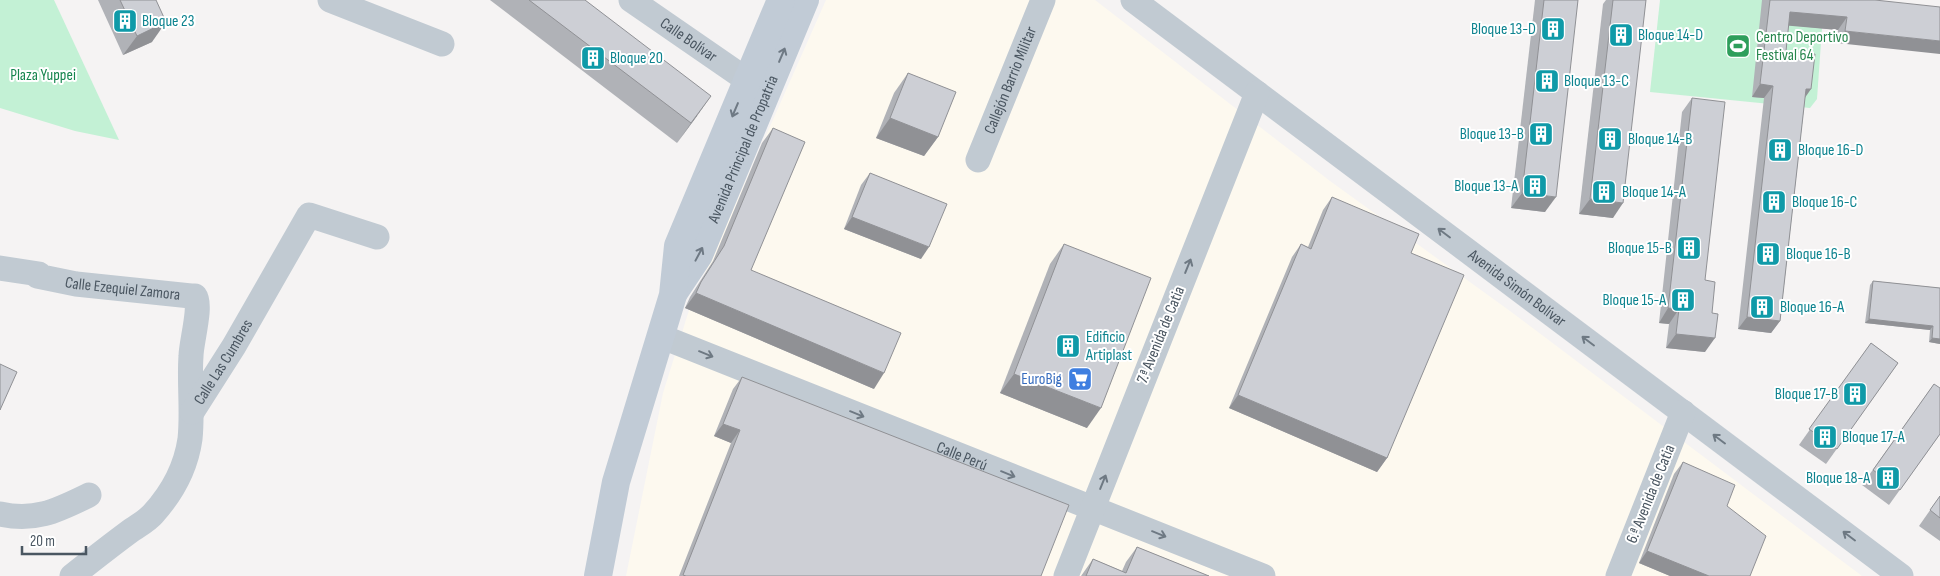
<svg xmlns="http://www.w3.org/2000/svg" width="1940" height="576" viewBox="0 0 1940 576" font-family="'Sofia Sans Condensed',sans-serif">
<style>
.commercial{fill:#fdf9ef}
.green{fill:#c3f1d5}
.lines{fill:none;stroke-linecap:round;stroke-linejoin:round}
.street{stroke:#c1cad2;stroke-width:25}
.secondary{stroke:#c1cbd6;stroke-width:28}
.wall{fill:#b0b2b7}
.shaded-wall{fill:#909195}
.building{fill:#cdcfd5;stroke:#909195}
.oneway{stroke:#6e7984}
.oneway2{stroke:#6e7983}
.labels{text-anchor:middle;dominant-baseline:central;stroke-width:4;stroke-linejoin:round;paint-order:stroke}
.culture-label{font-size:16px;fill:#0d838f;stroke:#fff;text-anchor:start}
.leisure-label{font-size:16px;fill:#27864d;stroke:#fff;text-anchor:start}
.street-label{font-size:16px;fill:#4a5661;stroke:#fff}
.park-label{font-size:16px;fill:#17864f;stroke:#fff}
.shop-label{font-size:16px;fill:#366cbe;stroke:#fff;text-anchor:end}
</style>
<rect width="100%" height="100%" fill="#f5f3f3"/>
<!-- commercial -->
<polygon class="commercial" points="826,0 1095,0 1330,181 1510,311 1862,576 626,576 663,393 690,307"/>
<!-- green -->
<g class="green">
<polygon points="0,0 54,0 119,140 75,131 0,108"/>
<polygon points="1660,0 1824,0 1817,99 1810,108 1650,92"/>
</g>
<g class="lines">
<!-- street -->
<g class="street">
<polyline points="330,0 442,44"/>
<path id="s1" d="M631,0L747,80"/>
<path id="s2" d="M1133,0L1901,576"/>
<path id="s3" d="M978,160L1043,0"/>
<path id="s4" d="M0,268L39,274L37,276L76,284L191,296H195C202,305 191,343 191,356C189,384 193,411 190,439C186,467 172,493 153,514C147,521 137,526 129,532C110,546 91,561 72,576"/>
<path id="s5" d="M660,336L1263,576"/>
<path id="s6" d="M192,412L234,346L309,215L377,237"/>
<path d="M0,514C36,522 58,510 89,495"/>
<polyline points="1066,576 1257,93"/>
<polyline points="1618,576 1683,412"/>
</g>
<!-- secondary -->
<g class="secondary">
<path id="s7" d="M675,291L699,255L805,0"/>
<polyline points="598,576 616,482 673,295 678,246 781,0"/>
</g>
</g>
<!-- wall -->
<g class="wall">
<polygon points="98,0 156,0 152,42 123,55"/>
<polygon points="490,0 585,0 697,116 677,143"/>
<polygon points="1535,0 1578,0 1545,212 1511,208"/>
<polygon points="1606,0 1646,0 1613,218 1579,214 1603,4"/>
<polygon points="1762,0 1875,0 1837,43 1838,30 1788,25 1786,51 1805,98 1780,321 1771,333 1738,329 1764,98 1752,97"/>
<polygon points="908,73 938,137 924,156 876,138 894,93"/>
<polygon points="1692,98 1705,280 1712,313 1705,352 1666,348 1669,324 1659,323 1682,112"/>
<polygon points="773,128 751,270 874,389 685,308 690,297 713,261 762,143"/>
<polygon points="870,173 921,259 844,229 861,185"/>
<polygon points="1332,197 1411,253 1387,458 1377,472 1229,408 1292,257 1301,244 1308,247 1323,210"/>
<polygon points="1064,244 1087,428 1000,393 1050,264"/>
<polygon points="1873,281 1940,288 1940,344 1929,342 1930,330 1865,323 1870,285"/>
<polygon points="1871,343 1898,363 1826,464 1799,445"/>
<polygon points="742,377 1041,576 679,576 731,443 714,436 733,389"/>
<polygon points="1934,384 1940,434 1889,505 1862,485"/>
<polygon points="1683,462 1750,576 1670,576 1639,563 1674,474"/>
<polygon points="1940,496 1940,541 1919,526"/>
<polygon points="1137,547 1209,576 1081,576 1093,559 1122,571 1126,562"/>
</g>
<!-- shaded-wall -->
<g class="shaded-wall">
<polygon points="1790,12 1847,17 1838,30 1781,25"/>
<polygon points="166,22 152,42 123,55 137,36"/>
<polygon points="1845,31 1940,41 1940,54 1837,43"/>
<polygon points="1760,84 1773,86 1764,98 1752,97"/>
<polygon points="1806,89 1811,89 1802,102"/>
<polygon points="711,96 697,116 677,143 691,123"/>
<polygon points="890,118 938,137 924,156 876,138"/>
<polygon points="1522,193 1556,197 1545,212 1511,208"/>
<polygon points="1590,199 1623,203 1613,218 1579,214"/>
<polygon points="852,217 929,247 921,259 844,229"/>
<polygon points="696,293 884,373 874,389 685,308"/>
<polygon points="1668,308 1679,309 1669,324 1659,323"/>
<polygon points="1747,317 1780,321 1771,333 1738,329"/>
<polygon points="1869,319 1933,326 1930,330 1865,323"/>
<polygon points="1676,334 1715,338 1705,352 1666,348"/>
<polygon points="1932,338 1940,339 1940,344 1929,342"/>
<polygon points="1014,374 1101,408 1087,428 1000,393"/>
<polygon points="1238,395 1387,458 1377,472 1229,408"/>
<polygon points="723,424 740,430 731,443 714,436"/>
<polygon points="1647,551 1709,576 1670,576 1639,563"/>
</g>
<!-- building -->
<g class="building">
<polygon points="120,0 156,0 166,22 137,36"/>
<polygon points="529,0 585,0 711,96 691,123"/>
<polygon points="1544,0 1578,0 1556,197 1522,193"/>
<polygon points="1613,0 1646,0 1623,203 1590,199"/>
<polygon points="1770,0 1875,0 1940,7 1940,41 1845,31 1847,17 1790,12 1786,51 1815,54 1811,89 1806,89 1780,321 1747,317 1773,86 1760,84"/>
<polygon points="908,73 956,92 938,137 890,118"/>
<polygon points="1692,98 1725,102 1705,280 1715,282 1712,313 1718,314 1715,338 1676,334 1679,309 1668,308"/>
<polygon points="773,128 805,142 751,270 901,333 884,373 696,293 701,282 724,246"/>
<polygon points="870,173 947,204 929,247 852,217"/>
<polygon points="1332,197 1419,234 1411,253 1464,275 1387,458 1238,395 1301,244 1311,249"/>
<polygon points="1064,244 1151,278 1101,408 1014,374"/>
<polygon points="1873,281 1940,288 1940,339 1932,338 1933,326 1869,319"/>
<polygon points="1871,343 1898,363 1837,449 1809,429"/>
<polygon points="0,364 17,372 0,410"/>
<polygon points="742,377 1069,505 1041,576 686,576 683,575 740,430 723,424"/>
<polygon points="1934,384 1940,388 1940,434 1900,490 1873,470"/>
<polygon points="1683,462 1735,485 1727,506 1766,536 1750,576 1709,576 1647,551"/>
<polygon points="1940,496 1940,518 1930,510"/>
<polygon points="1137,547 1209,576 1086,576 1093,559 1126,573"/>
</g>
<!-- one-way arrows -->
<defs><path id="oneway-shaft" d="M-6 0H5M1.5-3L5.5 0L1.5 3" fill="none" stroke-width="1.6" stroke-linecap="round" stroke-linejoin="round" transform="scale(1.25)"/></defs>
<g class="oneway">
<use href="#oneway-shaft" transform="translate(782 55) rotate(-67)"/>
<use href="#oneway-shaft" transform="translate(735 110) rotate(113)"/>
<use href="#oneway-shaft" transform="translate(699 254) rotate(-62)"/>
</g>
<g class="oneway2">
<use href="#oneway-shaft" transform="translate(1444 233) rotate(-143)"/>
<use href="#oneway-shaft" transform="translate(1188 266) rotate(-68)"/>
<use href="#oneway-shaft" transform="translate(1588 341) rotate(-143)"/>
<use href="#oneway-shaft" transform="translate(706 354) rotate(22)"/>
<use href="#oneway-shaft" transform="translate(857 414) rotate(22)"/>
<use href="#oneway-shaft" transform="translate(1719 439) rotate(-143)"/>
<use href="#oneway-shaft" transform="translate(1008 474) rotate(22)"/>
<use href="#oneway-shaft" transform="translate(1103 482) rotate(-68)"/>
<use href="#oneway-shaft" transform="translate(1159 534) rotate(22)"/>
<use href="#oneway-shaft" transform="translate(1849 536) rotate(-143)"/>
</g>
<!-- icons -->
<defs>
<symbol id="building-square" viewBox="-11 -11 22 22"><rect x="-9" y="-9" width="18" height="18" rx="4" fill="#0f9aa8" stroke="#fff"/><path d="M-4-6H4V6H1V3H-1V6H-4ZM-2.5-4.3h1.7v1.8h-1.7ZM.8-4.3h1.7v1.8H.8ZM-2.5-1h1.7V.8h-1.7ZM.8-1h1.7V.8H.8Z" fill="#fff"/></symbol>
<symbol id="stadium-square" viewBox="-11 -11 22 22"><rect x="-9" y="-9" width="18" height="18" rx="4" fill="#2e9e5b" stroke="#fff"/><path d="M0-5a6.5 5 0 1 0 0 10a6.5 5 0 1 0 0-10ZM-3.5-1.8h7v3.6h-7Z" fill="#fff"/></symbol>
<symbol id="supermarket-square" viewBox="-11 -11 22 22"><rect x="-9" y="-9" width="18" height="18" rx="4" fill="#3f7fe0" stroke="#fff"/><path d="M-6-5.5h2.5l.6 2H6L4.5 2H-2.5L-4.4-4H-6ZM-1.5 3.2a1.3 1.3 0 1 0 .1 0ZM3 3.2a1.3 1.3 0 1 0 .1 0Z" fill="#fff"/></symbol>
</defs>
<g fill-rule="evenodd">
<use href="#building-square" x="111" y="7" width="28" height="28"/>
<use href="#building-square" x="1539" y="15" width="28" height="28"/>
<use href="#building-square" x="1607" y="21" width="28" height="28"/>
<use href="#stadium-square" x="1724" y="32" width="28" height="28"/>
<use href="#building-square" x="579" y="44" width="28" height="28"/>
<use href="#building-square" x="1533" y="67" width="28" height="28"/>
<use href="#building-square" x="1527" y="120" width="28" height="28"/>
<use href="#building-square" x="1596" y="125" width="28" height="28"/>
<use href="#building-square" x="1766" y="136" width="28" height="28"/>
<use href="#building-square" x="1521" y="172" width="28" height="28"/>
<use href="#building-square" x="1590" y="178" width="28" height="28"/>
<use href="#building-square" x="1760" y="188" width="28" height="28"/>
<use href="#building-square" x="1675" y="234" width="28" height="28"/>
<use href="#building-square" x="1754" y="240" width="28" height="28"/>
<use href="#building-square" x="1669" y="286" width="28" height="28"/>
<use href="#building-square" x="1748" y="293" width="28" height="28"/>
<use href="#building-square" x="1054" y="332" width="28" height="28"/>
<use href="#supermarket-square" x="1066" y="365" width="28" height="28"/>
<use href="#building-square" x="1841" y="380" width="28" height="28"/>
<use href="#building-square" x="1811" y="423" width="28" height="28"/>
<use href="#building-square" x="1874" y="464" width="28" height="28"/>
</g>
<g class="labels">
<!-- culture labels -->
<g class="culture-label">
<text x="142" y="21">Bloque 23</text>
<text x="1536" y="29" text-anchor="end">Bloque 13-D</text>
<text x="1638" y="35">Bloque 14-D</text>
<text x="610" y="58">Bloque 20</text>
<text x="1564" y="81">Bloque 13-C</text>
<text x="1524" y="134" text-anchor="end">Bloque 13-B</text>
<text x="1628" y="139">Bloque 14-B</text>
<text x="1798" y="150">Bloque 16-D</text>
<text x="1518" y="186" text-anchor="end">Bloque 13-A</text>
<text x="1622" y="192">Bloque 14-A</text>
<text x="1792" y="202">Bloque 16-C</text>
<text x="1672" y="248" text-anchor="end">Bloque 15-B</text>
<text x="1786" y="254">Bloque 16-B</text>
<text x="1666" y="300" text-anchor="end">Bloque 15-A</text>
<text x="1780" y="307">Bloque 16-A</text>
<text x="1086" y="337">Edificio<tspan x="1086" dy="18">Artiplast</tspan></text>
<text x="1838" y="394" text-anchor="end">Bloque 17-B</text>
<text x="1842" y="437">Bloque 17-A</text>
<text x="1870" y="478" text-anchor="end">Bloque 18-A</text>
</g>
<!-- leisure labels -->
<g class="leisure-label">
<text x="1756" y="37">Centro Deportivo<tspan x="1756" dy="18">Festival 64</tspan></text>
</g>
<!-- street labels -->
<g class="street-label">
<text stroke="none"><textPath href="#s1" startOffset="70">Calle Bolívar</textPath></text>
<text stroke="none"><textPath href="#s3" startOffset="86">Callejón Barrio Militar</textPath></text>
<text stroke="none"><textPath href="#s7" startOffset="158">Avenida Principal de Propatria</textPath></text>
<text stroke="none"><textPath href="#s4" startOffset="129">Calle Ezequiel Zamora</textPath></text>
<text stroke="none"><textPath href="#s2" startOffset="480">Avenida Simón Bolívar</textPath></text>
<text transform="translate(1161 335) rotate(-68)">7.ª Avenida de Catia</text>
<text stroke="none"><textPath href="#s6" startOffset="59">Calle Las Cumbres</textPath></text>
<text stroke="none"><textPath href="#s5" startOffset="325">Calle Perú</textPath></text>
<text transform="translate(1651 494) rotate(-68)">6.ª Avenida de Catia</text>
</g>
<!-- park labels -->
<g class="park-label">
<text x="43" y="75">Plaza Yuppei</text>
</g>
<!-- shop labels -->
<g class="shop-label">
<text x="1062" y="379">EuroBig</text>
</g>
</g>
<!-- scale -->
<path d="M22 546v8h64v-8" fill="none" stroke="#4a5661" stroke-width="2.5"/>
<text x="30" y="546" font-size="15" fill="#4a5661" stroke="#ffffff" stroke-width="4" paint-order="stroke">20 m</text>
</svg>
